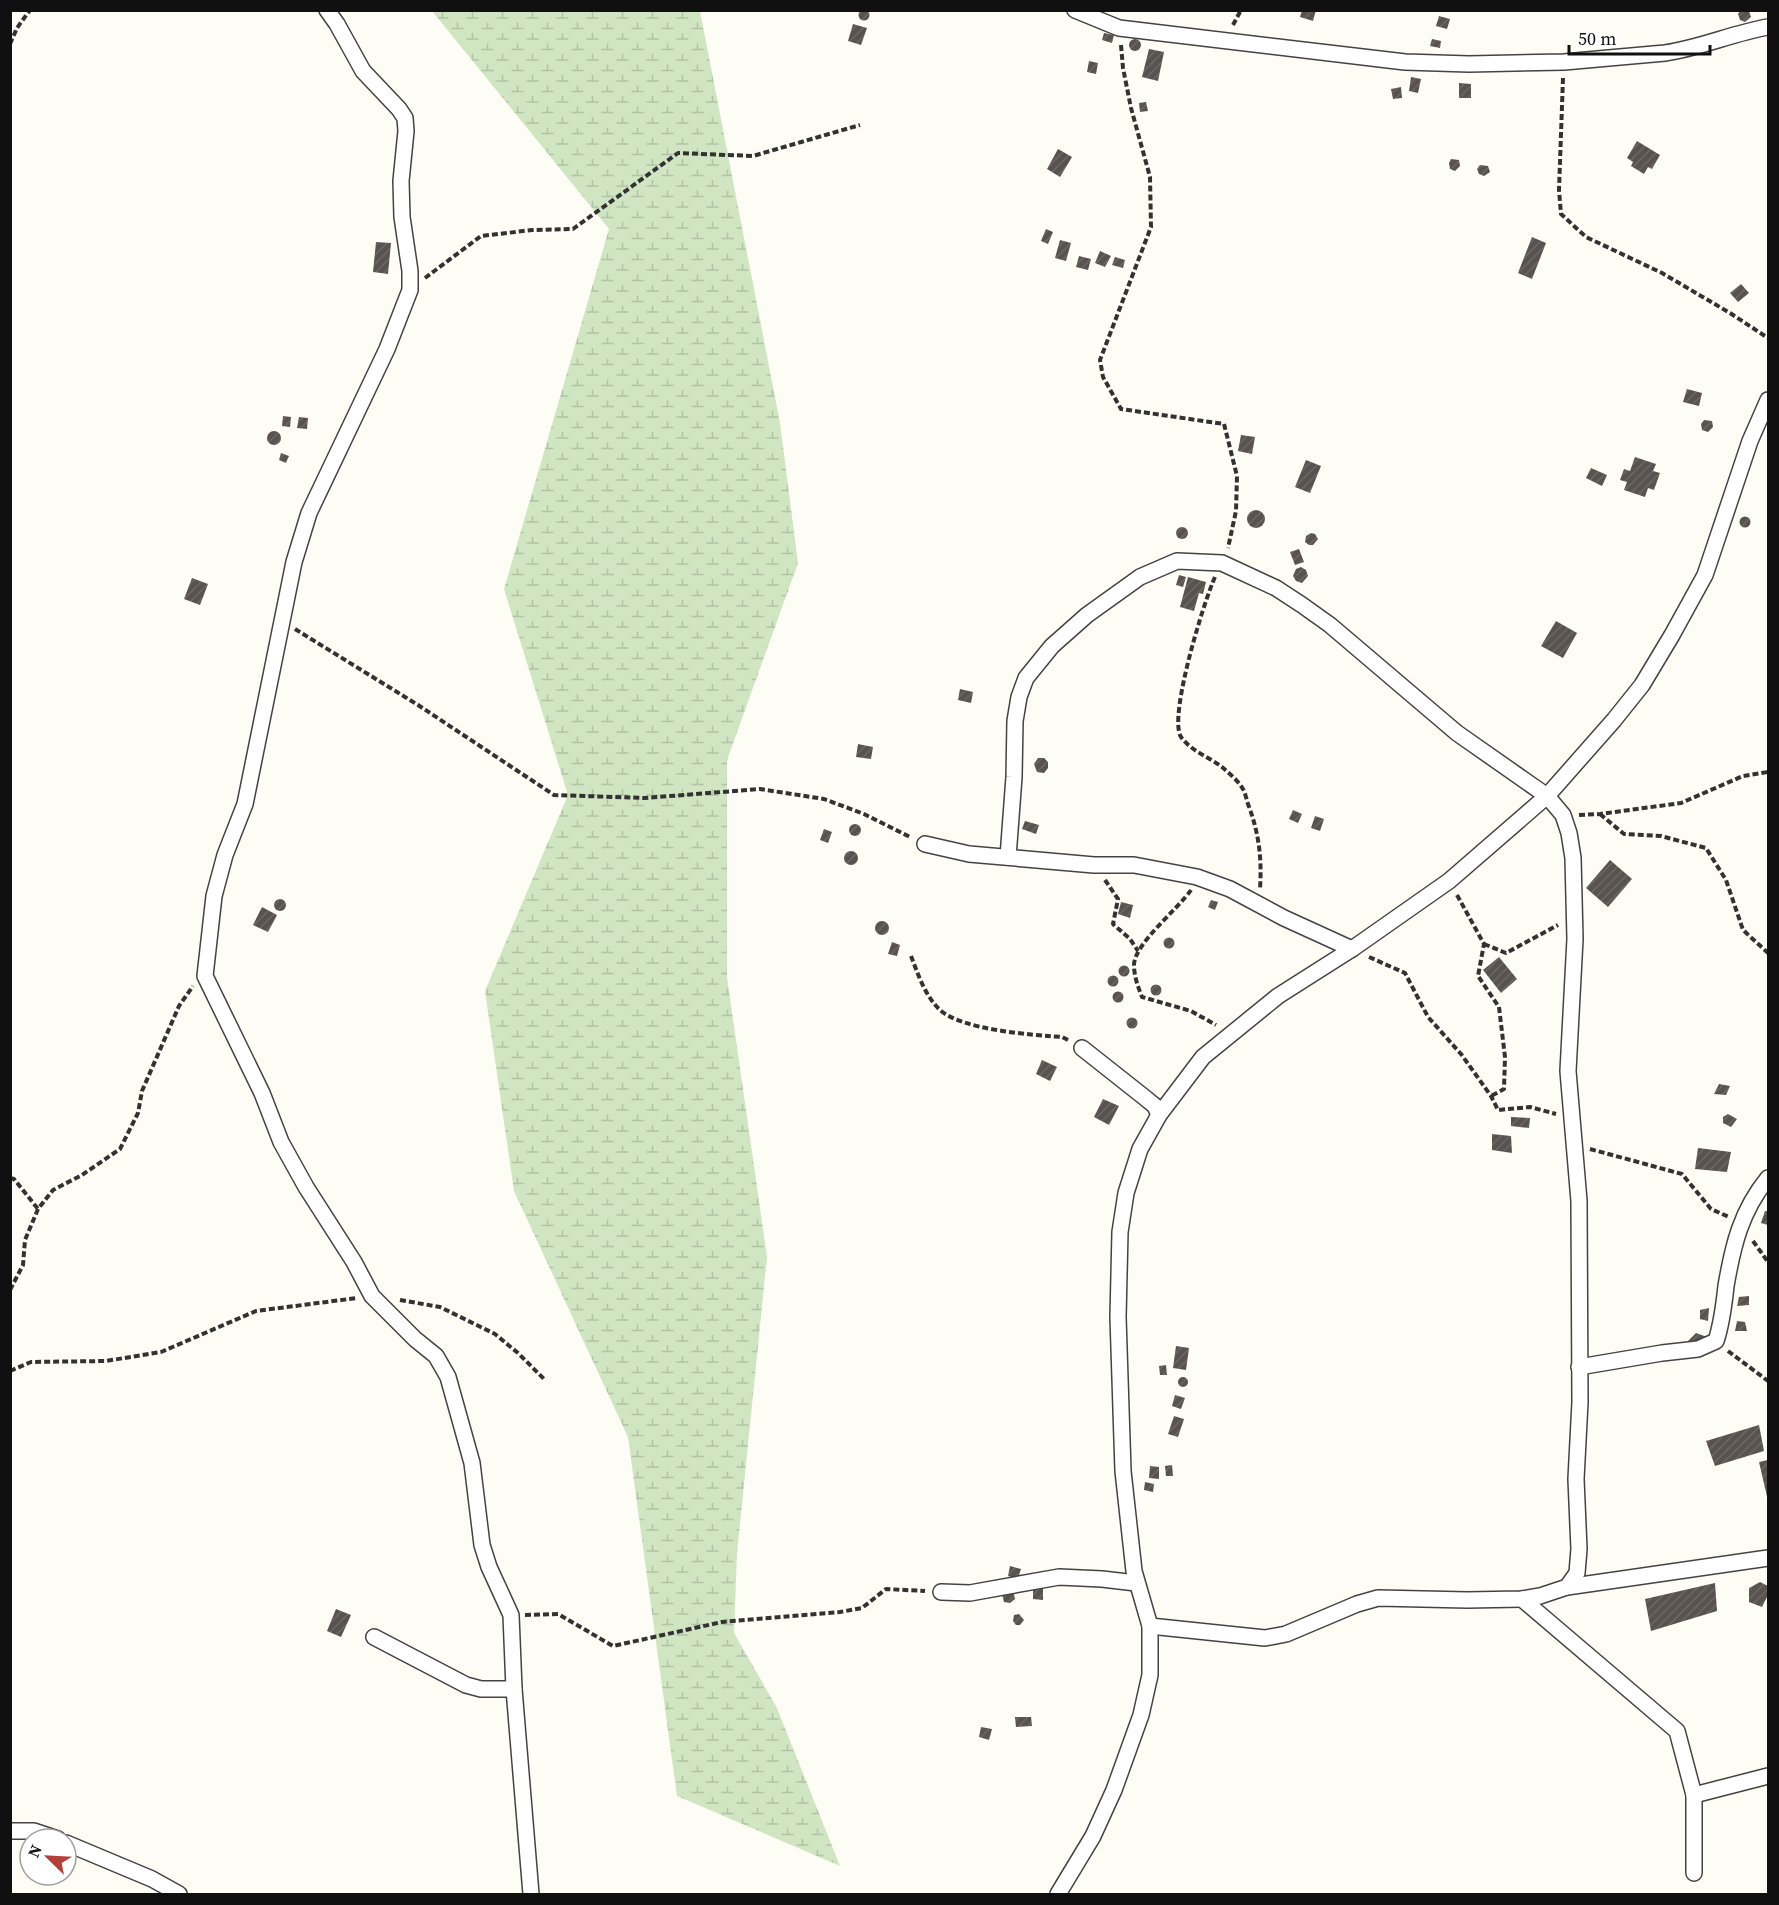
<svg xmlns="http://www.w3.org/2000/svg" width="1779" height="1905" viewBox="0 0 1779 1905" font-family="'Source Serif 4',serif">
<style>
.wetland{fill:url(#wetland-marsh)}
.building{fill:url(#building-hatch)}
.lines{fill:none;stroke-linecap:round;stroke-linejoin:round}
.minor-casing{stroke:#434343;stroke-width:18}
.path{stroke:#323232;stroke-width:4;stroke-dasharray:6 3;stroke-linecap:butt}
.minor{stroke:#fff;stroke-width:15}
</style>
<defs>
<pattern id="wetland-marsh" width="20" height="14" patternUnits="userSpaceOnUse" patternTransform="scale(1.5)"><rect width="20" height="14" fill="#d0e5c2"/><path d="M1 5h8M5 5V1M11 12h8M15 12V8" fill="none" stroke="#b2c3a6"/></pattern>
<pattern id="building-hatch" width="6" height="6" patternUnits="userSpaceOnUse" patternTransform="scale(1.5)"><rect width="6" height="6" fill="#58534e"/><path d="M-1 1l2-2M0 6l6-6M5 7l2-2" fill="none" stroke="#6b6763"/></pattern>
</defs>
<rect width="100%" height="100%" fill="#fefdf5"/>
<!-- wetland -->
<polygon class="wetland" points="432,11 700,11 780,423 798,563 727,760 727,977 767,1257 737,1553 734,1633 777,1708 840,1866 677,1796 628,1437 514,1191 485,991 568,795 504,589 609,229"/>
<!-- building -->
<g class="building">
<circle cx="864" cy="15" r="5.5"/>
<polygon points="1302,10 1316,10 1313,21 1300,17"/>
<polygon points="1741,10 1749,11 1751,17 1745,22 1740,20 1738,14"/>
<polygon points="1439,16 1450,19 1447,29 1436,26"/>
<polygon points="853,24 867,28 861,45 848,41"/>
<polygon points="1104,33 1114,35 1112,43 1102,40"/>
<circle cx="1135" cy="45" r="6"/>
<polygon points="1432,39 1441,41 1440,48 1430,46"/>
<polygon points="1149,49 1164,52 1158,81 1142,77"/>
<polygon points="1089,61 1098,63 1096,74 1087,72"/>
<polygon points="1411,77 1421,79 1418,93 1409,91"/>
<polygon points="1459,83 1471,84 1471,98 1459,98"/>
<polygon points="1401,87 1402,98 1393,99 1391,89"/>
<polygon points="1146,102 1148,111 1140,112 1139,103"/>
<polygon points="1637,141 1660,155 1652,169 1648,167 1644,174 1631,166 1633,162 1627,158"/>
<polygon points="1058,149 1072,157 1060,177 1047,169"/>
<polygon points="1451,159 1459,160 1460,166 1455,171 1450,169 1449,163"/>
<polygon points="1480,165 1488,166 1490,172 1484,176 1479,174 1477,169"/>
<polygon points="1046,229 1053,232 1048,244 1041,241"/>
<polygon points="1532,237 1546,243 1532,279 1518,273"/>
<polygon points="1060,240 1071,243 1066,261 1055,258"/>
<polygon points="376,242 391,243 388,274 373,272"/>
<polygon points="1100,251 1111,256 1105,267 1095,263"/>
<polygon points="1079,256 1091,259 1088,270 1076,267"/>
<polygon points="1115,257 1125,260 1123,268 1112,265"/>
<polygon points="1741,284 1749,293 1738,302 1730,293"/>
<polygon points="1687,389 1702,393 1699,406 1683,402"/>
<polygon points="283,416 291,417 290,427 282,426"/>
<polygon points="299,417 308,418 307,429 297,428"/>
<polygon points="1704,420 1712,421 1713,427 1708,432 1702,430 1701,424"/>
<circle cx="274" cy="438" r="7"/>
<polygon points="1241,435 1255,437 1252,454 1238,451"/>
<polygon points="281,453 289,456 286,463 279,460"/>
<polygon points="1635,457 1656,464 1653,471 1660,473 1654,490 1648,488 1645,497 1624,490 1627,482 1620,480 1624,469 1630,471"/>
<polygon points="1306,460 1321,466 1310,493 1295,487"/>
<polygon points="1591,468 1607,475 1602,486 1586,478"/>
<circle cx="1256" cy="519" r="9"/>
<circle cx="1745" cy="522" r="5.5"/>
<circle cx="1182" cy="533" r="6"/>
<polygon points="1311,533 1315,534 1318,539 1313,545 1309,545 1305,542 1306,536"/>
<polygon points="1299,549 1304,562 1295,565 1290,552"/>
<polygon points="1301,567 1306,570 1308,576 1302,583 1296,581 1293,576 1296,569"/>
<polygon points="1179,575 1186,577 1183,587 1176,585"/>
<polygon points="1188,577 1206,582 1203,594 1199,593 1194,611 1180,607"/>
<polygon points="192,578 208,584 200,605 184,599"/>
<polygon points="1556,621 1577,633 1563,658 1541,646"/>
<polygon points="960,689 973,692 971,703 958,700"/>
<polygon points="858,744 873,747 871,759 856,757"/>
<polygon points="1038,758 1044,758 1048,762 1048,768 1044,773 1037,772 1034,764"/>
<polygon points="1293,810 1302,814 1298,823 1289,819"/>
<polygon points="1315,816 1324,819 1320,831 1311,828"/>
<polygon points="1025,821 1039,825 1036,834 1022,829"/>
<circle cx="855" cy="830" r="6"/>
<polygon points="824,829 832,832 828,843 820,840"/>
<circle cx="851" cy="858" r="7"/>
<polygon points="1610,860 1632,879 1608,907 1586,888"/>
<circle cx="280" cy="905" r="6"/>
<polygon points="1211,900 1218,902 1215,910 1208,907"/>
<polygon points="1121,902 1133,905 1130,918 1118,914"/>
<polygon points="262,907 277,915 268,932 253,925"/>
<circle cx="882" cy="928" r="7"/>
<circle cx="1169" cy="943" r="5.5"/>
<polygon points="892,942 900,945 897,956 888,954"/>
<polygon points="1499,957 1517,979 1501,993 1483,970"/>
<circle cx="1124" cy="971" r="5.5"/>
<circle cx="1113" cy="981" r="5.5"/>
<circle cx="1156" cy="990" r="5.5"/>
<circle cx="1118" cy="997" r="5.5"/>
<circle cx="1132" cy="1023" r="5.5"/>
<polygon points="1042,1060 1057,1067 1050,1081 1036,1074"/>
<polygon points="1719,1084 1730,1086 1726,1095 1714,1094"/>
<polygon points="1103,1099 1119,1106 1109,1125 1094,1117"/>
<polygon points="1728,1114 1737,1119 1731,1127 1723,1123 1723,1117"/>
<polygon points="1511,1117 1530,1118 1529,1128 1511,1126"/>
<polygon points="1492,1134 1511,1136 1512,1153 1492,1150"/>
<polygon points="1698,1148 1731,1152 1727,1172 1695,1169"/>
<polygon points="1765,1211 1768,1211 1768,1225 1761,1223"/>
<polygon points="1749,1296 1749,1305 1737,1306 1739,1297"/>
<polygon points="1709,1308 1708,1321 1700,1319 1700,1310"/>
<polygon points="1737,1321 1745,1322 1747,1331 1735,1331"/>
<polygon points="1696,1333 1707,1337 1699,1349 1688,1341"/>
<polygon points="1176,1346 1189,1348 1186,1370 1173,1368"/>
<polygon points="1166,1365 1167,1375 1160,1375 1159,1366"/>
<circle cx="1183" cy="1382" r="5"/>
<polygon points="1175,1395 1185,1398 1181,1409 1172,1406"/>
<polygon points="1174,1416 1184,1419 1178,1437 1168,1434"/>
<polygon points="1759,1425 1764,1451 1715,1466 1706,1441"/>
<polygon points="1768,1460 1768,1501 1759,1462"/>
<polygon points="1172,1465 1173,1476 1166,1476 1165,1466"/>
<polygon points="1150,1466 1159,1467 1159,1479 1149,1478"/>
<polygon points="1145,1482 1154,1484 1153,1492 1144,1490"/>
<polygon points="1010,1566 1021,1569 1018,1579 1008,1576"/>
<polygon points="1760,1582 1768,1586 1767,1597 1762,1607 1749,1602 1749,1588"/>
<polygon points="1715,1583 1717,1611 1651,1631 1645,1599"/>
<polygon points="1033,1588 1043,1588 1043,1600 1033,1599"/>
<polygon points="1011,1591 1014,1594 1015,1599 1010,1603 1004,1602 1002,1594"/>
<polygon points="336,1609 351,1615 341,1637 327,1631"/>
<polygon points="1019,1614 1024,1620 1020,1625 1016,1625 1013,1621 1014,1615"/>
<polygon points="1015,1717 1031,1717 1032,1726 1016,1727"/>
<polygon points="981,1727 992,1729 989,1740 979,1737"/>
</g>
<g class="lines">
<defs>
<g id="minor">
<polyline points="327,10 337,24 363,71 399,109 405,118 406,131 401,181 402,217 410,271 410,290 387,349 309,513 294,562 245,804 225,855 214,896 205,976 262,1093 281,1142 306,1187 354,1262 372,1296 415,1339 436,1356 448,1377 472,1463 482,1545 489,1567 511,1615 514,1689 531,1894"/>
<path d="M1075,10L1119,28L1405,62L1469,64L1564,62L1665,53C1700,48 1733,33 1768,27"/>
<polyline points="925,844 969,854 1094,865 1134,865 1197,877 1230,889 1284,918 1352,949"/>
<polyline points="1008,857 1014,777 1015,721 1019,697 1026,678 1052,646 1087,615 1140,577 1177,561 1222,563 1276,588 1302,605 1330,625 1457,733 1547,796 1563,815 1569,833 1573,858 1575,939 1568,1071 1579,1201 1580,1402 1576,1479 1579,1549 1577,1573 1567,1587 1540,1596 1522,1599 1467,1600 1378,1598 1357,1604 1286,1634 1265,1638 1150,1626"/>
<polyline points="1082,1048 1144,1097 1155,1106 1159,1115"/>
<path d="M1579,1367L1662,1353L1698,1349L1716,1341C1722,1323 1724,1305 1726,1286C1733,1245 1741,1211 1768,1178"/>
<polyline points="1567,1587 1768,1558"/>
<polyline points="941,1592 970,1593 1059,1577 1102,1579 1136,1583"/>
<polyline points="1522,1599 1677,1731 1694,1795 1694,1873"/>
<polyline points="374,1637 466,1685 481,1689 514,1689"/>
<polyline points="1694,1795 1768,1776"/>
<polyline points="10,1831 34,1831 58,1839"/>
<polyline points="66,1843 152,1879 179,1894"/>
<polyline points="1058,1894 1093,1836 1114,1790 1141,1715 1150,1675 1150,1626 1134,1571 1123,1471 1118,1317 1120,1232 1126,1193 1140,1149 1159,1115 1203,1057 1278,996 1352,949 1449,881 1547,796 1614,720 1642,685 1672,635 1705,575 1750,441 1768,400"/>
</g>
</defs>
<!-- minor casing -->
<use href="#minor" class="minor-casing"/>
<!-- path -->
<g class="path">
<polyline points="1233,25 1241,10"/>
<polyline points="10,44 17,28 30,10"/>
<polyline points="1121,45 1123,68 1131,108 1150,177 1151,227 1100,360 1103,377 1121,409 1224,424 1237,476 1236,511 1228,548"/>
<polyline points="1563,78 1559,190 1561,214 1586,237 1662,273 1730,313 1768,338"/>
<polyline points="425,278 481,236 532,230 573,229 678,153 753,156 860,125"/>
<path d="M1215,577C1204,601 1168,717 1181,737C1191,751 1209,757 1222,767C1228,772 1237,780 1241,786C1245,791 1246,798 1248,804C1259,833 1262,858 1260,889"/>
<polyline points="295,629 418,705 554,795 645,798 760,789 824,799 864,814 910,837"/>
<polyline points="1600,814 1624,834 1661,836 1706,848 1726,880 1743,930 1768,953"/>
<polyline points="1579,815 1600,814 1681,803 1743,776 1768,772"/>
<polyline points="1105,880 1118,899 1113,924 1130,939 1138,951"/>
<path d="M1191,890C1179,908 1134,944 1134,965C1134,976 1138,987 1142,997L1191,1011L1216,1025"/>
<polyline points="1457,895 1484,944 1478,976 1499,1007 1505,1057 1504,1089 1491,1096"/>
<polyline points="1484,944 1506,953 1558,925"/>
<path d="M911,956C918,974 925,996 940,1010C962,1030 1032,1035 1062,1037L1068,1040"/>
<polyline points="1369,957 1405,973 1428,1017 1461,1054 1491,1096 1498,1110 1530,1107 1556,1114"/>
<polyline points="1590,1149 1682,1174 1711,1209 1729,1217"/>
<polyline points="10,1178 14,1179 38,1209"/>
<polyline points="1753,1241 1768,1262"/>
<polyline points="10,1290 23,1265 25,1240 38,1209 53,1190 82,1175 120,1149 138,1113 142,1091 179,1006 193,986"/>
<polyline points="400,1300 440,1307 495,1334 518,1353 545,1380"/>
<polyline points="1728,1351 1768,1381"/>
<polyline points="10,1371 31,1362 106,1361 161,1352 256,1311 357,1298"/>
<polyline points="525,1615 558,1614 613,1646 722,1622 840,1612 862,1608 886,1589 925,1591"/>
</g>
<!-- minor -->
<use href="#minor" class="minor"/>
</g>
<!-- border -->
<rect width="1779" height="1905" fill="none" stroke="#101010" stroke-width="24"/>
<!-- north arrow -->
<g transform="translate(48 1857) rotate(294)"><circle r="28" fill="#ffffff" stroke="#9f9f9f" stroke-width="1.5"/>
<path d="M0-4.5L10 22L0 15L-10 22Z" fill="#b04038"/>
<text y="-9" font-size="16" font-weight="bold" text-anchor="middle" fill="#101010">N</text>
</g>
<!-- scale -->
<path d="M1569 45v9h141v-9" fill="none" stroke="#101010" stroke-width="3"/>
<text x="1578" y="45" font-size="18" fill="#101010" stroke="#ffffff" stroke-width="4.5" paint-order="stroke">50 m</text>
</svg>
